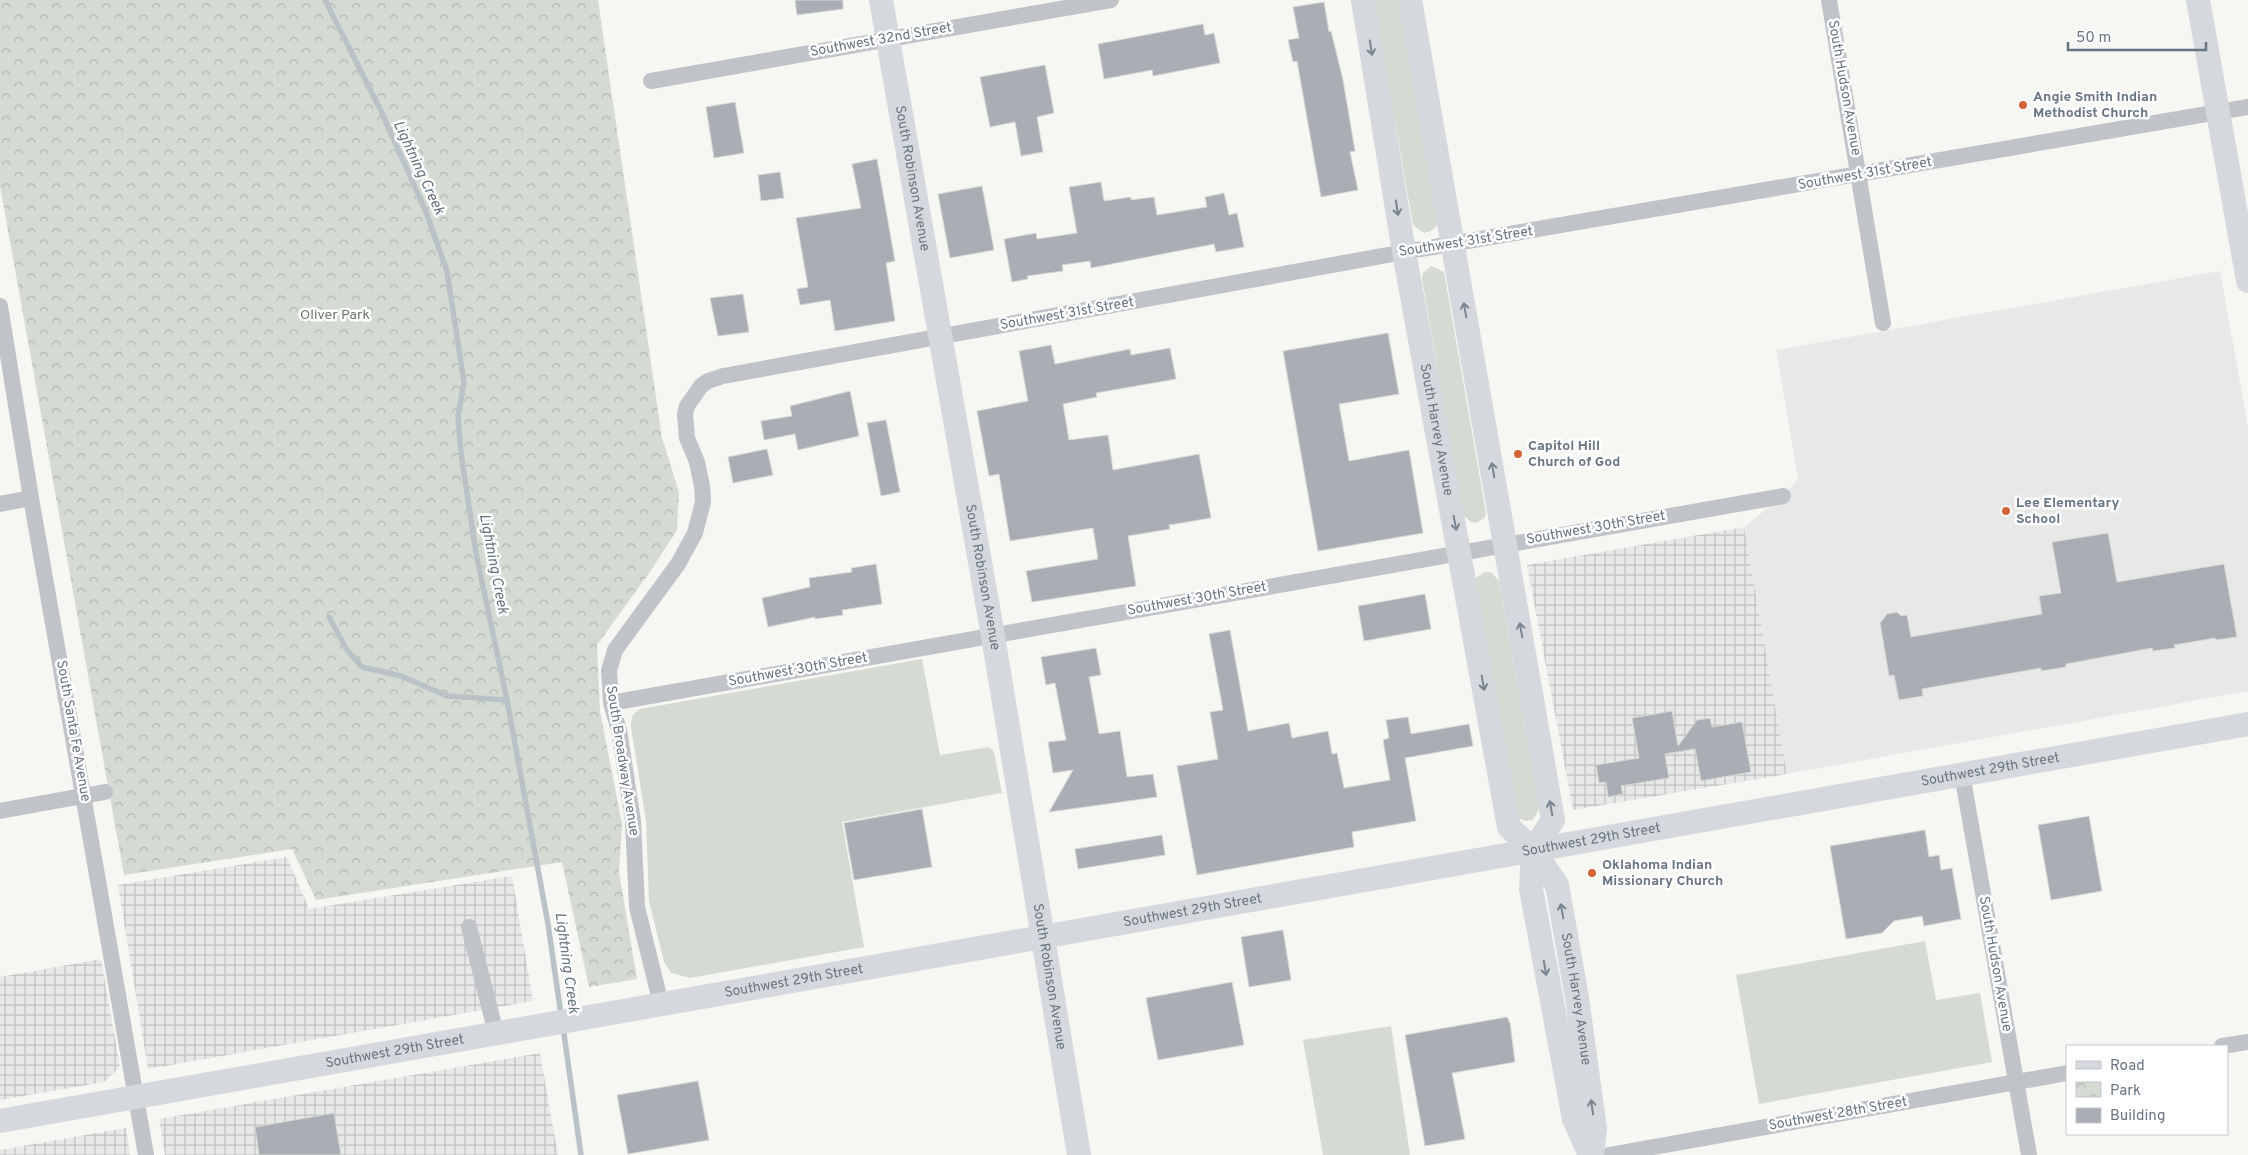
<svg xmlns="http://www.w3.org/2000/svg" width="2248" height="1155" viewBox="0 0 2248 1155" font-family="Overpass,sans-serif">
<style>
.built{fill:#e7e8e7}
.industrial{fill:url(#industrial-grid)}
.grass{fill:#d5dbd3}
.park{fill:url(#park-crowns)}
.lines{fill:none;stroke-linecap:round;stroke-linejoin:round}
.stream{stroke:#b9c2c7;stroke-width:5.5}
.building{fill:#a8aeb4;stroke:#d8d8d6}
.street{stroke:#c0c3c7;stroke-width:16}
.secondary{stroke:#d5d8dc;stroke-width:24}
.oneway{stroke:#788490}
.poi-dot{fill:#d46436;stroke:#fff;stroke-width:2}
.labels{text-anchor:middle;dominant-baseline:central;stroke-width:5;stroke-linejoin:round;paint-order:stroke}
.street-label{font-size:14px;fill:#687582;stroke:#fff}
.poi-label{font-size:14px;font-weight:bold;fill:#687582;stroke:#fff;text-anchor:start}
.park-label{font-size:14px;fill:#697966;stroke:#fff}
.water-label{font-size:15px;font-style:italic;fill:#63757e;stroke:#fff}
</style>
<defs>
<pattern id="industrial-grid" width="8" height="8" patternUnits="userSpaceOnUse" patternTransform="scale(1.25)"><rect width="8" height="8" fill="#e7e8e7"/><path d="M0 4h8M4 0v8" fill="none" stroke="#bfc1c1"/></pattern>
<pattern id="park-crowns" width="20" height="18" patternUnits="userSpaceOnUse" patternTransform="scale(1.25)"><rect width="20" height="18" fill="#d5dbd3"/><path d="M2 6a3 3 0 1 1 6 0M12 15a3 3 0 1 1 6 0" fill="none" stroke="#b1b6b1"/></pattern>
</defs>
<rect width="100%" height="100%" fill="#f6f6f3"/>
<!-- built -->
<polygon class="built" points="2220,271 2248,427 2248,691 1787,774 1744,527 1783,496 1798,479 1776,350"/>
<!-- industrial -->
<g class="industrial">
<polygon points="1744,527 1787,774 1573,810 1527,565"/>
<polygon points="287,857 309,909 512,876 533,1001 148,1069 118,885"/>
<polygon points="101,959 120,1067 104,1082 0,1100 0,977"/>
<polygon points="540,1053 558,1155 165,1155 159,1119"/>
<polygon points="126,1128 130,1155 0,1155 0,1150"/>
</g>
<!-- grass -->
<g class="grass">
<path d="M1374,0H1399L1438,222C1435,229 1432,231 1424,233L1413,225Z"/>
<polygon points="1431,266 1444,272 1486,513 1485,517 1477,523 1471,522 1463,515 1422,279 1423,273"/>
<polygon points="1485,572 1491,572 1499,581 1539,809 1533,820 1525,821 1519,818 1475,584 1476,578"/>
<path d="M922,659L940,755L989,747L994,752L1002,793L842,822L864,947L690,978L671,973L664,962L649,901L646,821L631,727C631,718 632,714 640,709Z"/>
<polygon points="1925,941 1936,1000 1980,993 1992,1062 1759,1104 1736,975"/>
<polygon points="1391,1026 1410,1155 1323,1155 1303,1040"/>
</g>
<!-- park -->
<polygon class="park" points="0,0 598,0 662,438 679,492 677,530 652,569 597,645 600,711 622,824 619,872 637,979 589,987 562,862 316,900 292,849 124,875 0,186"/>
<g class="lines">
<!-- stream -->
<g class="stream">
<polyline points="325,0 380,109 426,212 447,271 464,383 458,416 461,453 476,553 507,700 548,924 561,1015"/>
<polyline points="329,617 347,650 362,667 401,676 447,696 507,700"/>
<polyline points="563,1027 581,1155"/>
</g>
</g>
<!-- building -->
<g class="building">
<polygon points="795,0 843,0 843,9 797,15"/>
<polygon points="1324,2 1329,32 1331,31 1343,80 1355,151 1350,152 1358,190 1321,197 1297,61 1293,62 1288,40 1299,38 1293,7"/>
<polygon points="1203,24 1205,35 1214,33 1220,63 1153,76 1152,70 1104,79 1098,44"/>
<polygon points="1045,65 1054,113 1037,117 1043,152 1021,156 1015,122 990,127 980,77"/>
<polygon points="735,102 744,153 714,158 706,107"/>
<polygon points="877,159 895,261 886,263 895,321 835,331 830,300 800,305 797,289 808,287 796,218 861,208 852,164"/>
<polygon points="780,172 784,198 761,201 758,175"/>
<polygon points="1101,182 1104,201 1131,197 1131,200 1154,197 1157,215 1207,207 1205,197 1224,193 1229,215 1237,213 1244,247 1216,252 1214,244 1091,268 1090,261 1062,265 1063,271 1027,276 1028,279 1012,282 1004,239 1036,233 1037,239 1077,233 1069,187"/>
<polygon points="982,186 994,250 950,258 938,194"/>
<polygon points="743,294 749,332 718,336 710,298"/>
<polygon points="1388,333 1399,394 1339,404 1349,461 1409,450 1423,533 1318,551 1283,351"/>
<polygon points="1051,345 1055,364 1130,349 1131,355 1170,348 1176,379 1096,393 1097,397 1063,404 1069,440 1108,435 1113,470 1199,454 1211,518 1169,525 1170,529 1128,536 1136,586 1032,602 1026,571 1098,559 1093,528 1010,541 999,474 989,476 977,411 1028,401 1019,351"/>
<polygon points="850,391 859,436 798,450 795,434 764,440 761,421 792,416 790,406"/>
<polygon points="886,420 900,492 881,496 867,423"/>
<polygon points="767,449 773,475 733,483 728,457"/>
<polygon points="2108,533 2117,582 2224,564 2237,637 2216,640 2215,638 2174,645 2175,648 2153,651 2152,648 2066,664 2066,667 2041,671 2041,668 1922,689 1923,696 1899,700 1894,675 1889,676 1880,623 1887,614 1897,612 1901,616 1907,615 1911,637 2042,614 2039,596 2061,593 2052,542"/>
<polygon points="876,564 882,604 842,610 843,615 815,619 815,617 768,627 762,598 810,587 809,578 852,572 851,568"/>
<polygon points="1425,594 1431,629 1364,641 1358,606"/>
<polygon points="1230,630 1248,731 1289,723 1292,738 1328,731 1332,754 1337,753 1344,788 1390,780 1383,740 1389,738 1386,720 1408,717 1411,734 1469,724 1473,746 1405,758 1416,821 1352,832 1354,847 1197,875 1177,766 1218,759 1210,712 1223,710 1209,634"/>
<polygon points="1096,648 1101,675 1089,677 1099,734 1120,731 1127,777 1153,774 1157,797 1049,812 1073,770 1053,773 1048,742 1066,740 1055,683 1046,685 1041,657"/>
<polygon points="1672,711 1678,746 1697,720 1710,718 1712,727 1742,722 1751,772 1701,781 1695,749 1665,754 1669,778 1621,786 1623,794 1608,797 1606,782 1599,783 1596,765 1639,758 1632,718"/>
<polygon points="922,809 932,867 854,880 844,823"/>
<polygon points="2089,816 2102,891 2051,900 2038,825"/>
<polygon points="1925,830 1929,857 1939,855 1941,870 1952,868 1961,919 1924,926 1922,916 1894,921 1882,933 1846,939 1830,846"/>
<polygon points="1162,835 1165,855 1078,869 1075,849"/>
<polygon points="1283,930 1291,980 1249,987 1241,937"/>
<polygon points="1232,982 1244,1045 1158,1060 1146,998"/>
<polygon points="1507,1017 1510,1023 1515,1062 1452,1073 1465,1139 1425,1146 1405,1035"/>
<polygon points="698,1081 709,1140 628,1154 617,1095"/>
<polygon points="334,1113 341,1155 259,1155 255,1127"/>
</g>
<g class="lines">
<!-- street -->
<g class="street">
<polyline points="1829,0 1883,323"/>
<polyline points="651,81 1111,0"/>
<polyline points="0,306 31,498 146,1155"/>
<polyline points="0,504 31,498"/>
<polyline points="611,703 1783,496"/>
<polyline points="1962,774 2029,1155"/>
<polyline points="0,811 105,792"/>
<polyline points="469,927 496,1033"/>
<polyline points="661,1004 637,907 633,821 619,730 611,703 609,671 615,650 678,564 695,533 703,502 702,486 697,462 687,438 685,414 687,406 701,386 708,381 723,376 1404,252 2248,107"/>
<polyline points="2222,1046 2248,1042"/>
<polyline points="1609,1155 2067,1073"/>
</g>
<!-- secondary -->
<g class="secondary">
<path id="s1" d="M881,0L993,636L1079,1155"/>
<path id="s2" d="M1363,0L1404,252L1509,827L1533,850L1557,885L1577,998L1595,1129L1592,1155"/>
<polyline points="1410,0 1553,820 1533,850 1531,889 1574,1119 1590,1155"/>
<polyline points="2198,0 2248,281"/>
<path id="s3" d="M0,1121L2248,724"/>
</g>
</g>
<!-- one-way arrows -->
<defs><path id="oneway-shaft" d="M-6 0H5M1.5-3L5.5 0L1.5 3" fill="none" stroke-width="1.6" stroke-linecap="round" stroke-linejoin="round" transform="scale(1.25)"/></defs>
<g class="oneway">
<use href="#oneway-shaft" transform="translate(1371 48) rotate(81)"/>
<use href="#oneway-shaft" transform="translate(1397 208) rotate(81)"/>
<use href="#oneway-shaft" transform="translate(1465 310) rotate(-100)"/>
<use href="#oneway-shaft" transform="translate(1493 470) rotate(-100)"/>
<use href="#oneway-shaft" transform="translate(1455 523) rotate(79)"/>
<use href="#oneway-shaft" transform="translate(1521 630) rotate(-100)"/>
<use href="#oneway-shaft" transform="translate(1483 683) rotate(80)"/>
<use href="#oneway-shaft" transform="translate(1551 808) rotate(-100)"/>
<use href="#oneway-shaft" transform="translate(1562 911) rotate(-100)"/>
<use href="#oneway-shaft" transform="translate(1545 968) rotate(80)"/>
<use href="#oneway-shaft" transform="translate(1592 1107) rotate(-98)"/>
</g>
<!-- markers -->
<g class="poi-dot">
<circle cx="2023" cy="105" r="5"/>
<circle cx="1518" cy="454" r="5"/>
<circle cx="2006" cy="511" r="5"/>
<circle cx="1592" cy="873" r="5"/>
</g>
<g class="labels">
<!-- street labels -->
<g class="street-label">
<text transform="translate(881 40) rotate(-10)">Southwest 32nd Street</text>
<text transform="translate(1844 88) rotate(80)">South Hudson Avenue</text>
<text transform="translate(1865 174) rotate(-10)">Southwest 31st Street</text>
<text stroke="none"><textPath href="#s1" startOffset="181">South Robinson Avenue</textPath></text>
<text transform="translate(1466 242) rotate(-9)">Southwest 31st Street</text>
<text transform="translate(1067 314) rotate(-10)">Southwest 31st Street</text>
<text stroke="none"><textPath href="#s2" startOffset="436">South Harvey Avenue</textPath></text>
<text transform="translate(1596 528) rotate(-10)">Southwest 30th Street</text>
<text stroke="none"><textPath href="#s1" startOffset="586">South Robinson Avenue</textPath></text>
<text transform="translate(1197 599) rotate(-10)">Southwest 30th Street</text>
<text transform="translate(798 670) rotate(-10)">Southwest 30th Street</text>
<text transform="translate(73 731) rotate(80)">South Santa Fe Avenue</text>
<text transform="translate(622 761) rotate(81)">South Broadway Avenue</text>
<text stroke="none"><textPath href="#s3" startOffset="2021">Southwest 29th Street</textPath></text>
<text stroke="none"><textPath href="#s3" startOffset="1616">Southwest 29th Street</textPath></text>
<text stroke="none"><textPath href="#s3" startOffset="1211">Southwest 29th Street</textPath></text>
<text transform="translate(1995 964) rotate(80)">South Hudson Avenue</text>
<text stroke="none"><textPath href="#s1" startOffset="991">South Robinson Avenue</textPath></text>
<text stroke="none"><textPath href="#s3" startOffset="806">Southwest 29th Street</textPath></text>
<text stroke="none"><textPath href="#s2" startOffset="1031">South Harvey Avenue</textPath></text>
<text stroke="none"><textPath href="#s3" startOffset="401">Southwest 29th Street</textPath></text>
<text transform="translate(1838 1114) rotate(-10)">Southwest 28th Street</text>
</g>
<!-- poi labels -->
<g class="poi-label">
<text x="2033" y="97">Angie Smith Indian<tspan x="2033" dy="16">Methodist Church</tspan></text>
<text x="1528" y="446">Capitol Hill<tspan x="1528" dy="16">Church of God</tspan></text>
<text x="2016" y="503">Lee Elementary<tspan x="2016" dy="16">School</tspan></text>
<text x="1602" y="865">Oklahoma Indian<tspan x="1602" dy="16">Missionary Church</tspan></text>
</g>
<!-- park labels -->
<g class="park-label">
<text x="335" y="315">Oliver Park</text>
</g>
<!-- water labels -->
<g class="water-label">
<text transform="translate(418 168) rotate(65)">Lightning Creek</text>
<text transform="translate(493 564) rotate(79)">Lightning Creek</text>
<text transform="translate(566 963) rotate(82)">Lightning Creek</text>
</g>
</g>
<!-- legend -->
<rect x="2066" y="1045" width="162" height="90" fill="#ffffff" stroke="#c3c8cd"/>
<rect x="2076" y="1061" width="25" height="8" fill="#d5d8dc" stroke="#c3c8cd"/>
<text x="2110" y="1070" font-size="15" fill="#687582">Road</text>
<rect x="2076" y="1082" width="25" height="15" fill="url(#park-crowns)" stroke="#c3c8cd"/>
<text x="2110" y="1095" font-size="15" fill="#687582">Park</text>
<rect x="2076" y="1108" width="25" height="15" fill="#a8aeb4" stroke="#c3c8cd"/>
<text x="2110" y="1120" font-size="15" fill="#687582">Building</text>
<!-- scale -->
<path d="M2068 42v8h138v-8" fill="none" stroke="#687582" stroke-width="2.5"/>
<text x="2076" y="42" font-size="15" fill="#687582" stroke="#ffffff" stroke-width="4" paint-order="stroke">50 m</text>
</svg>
